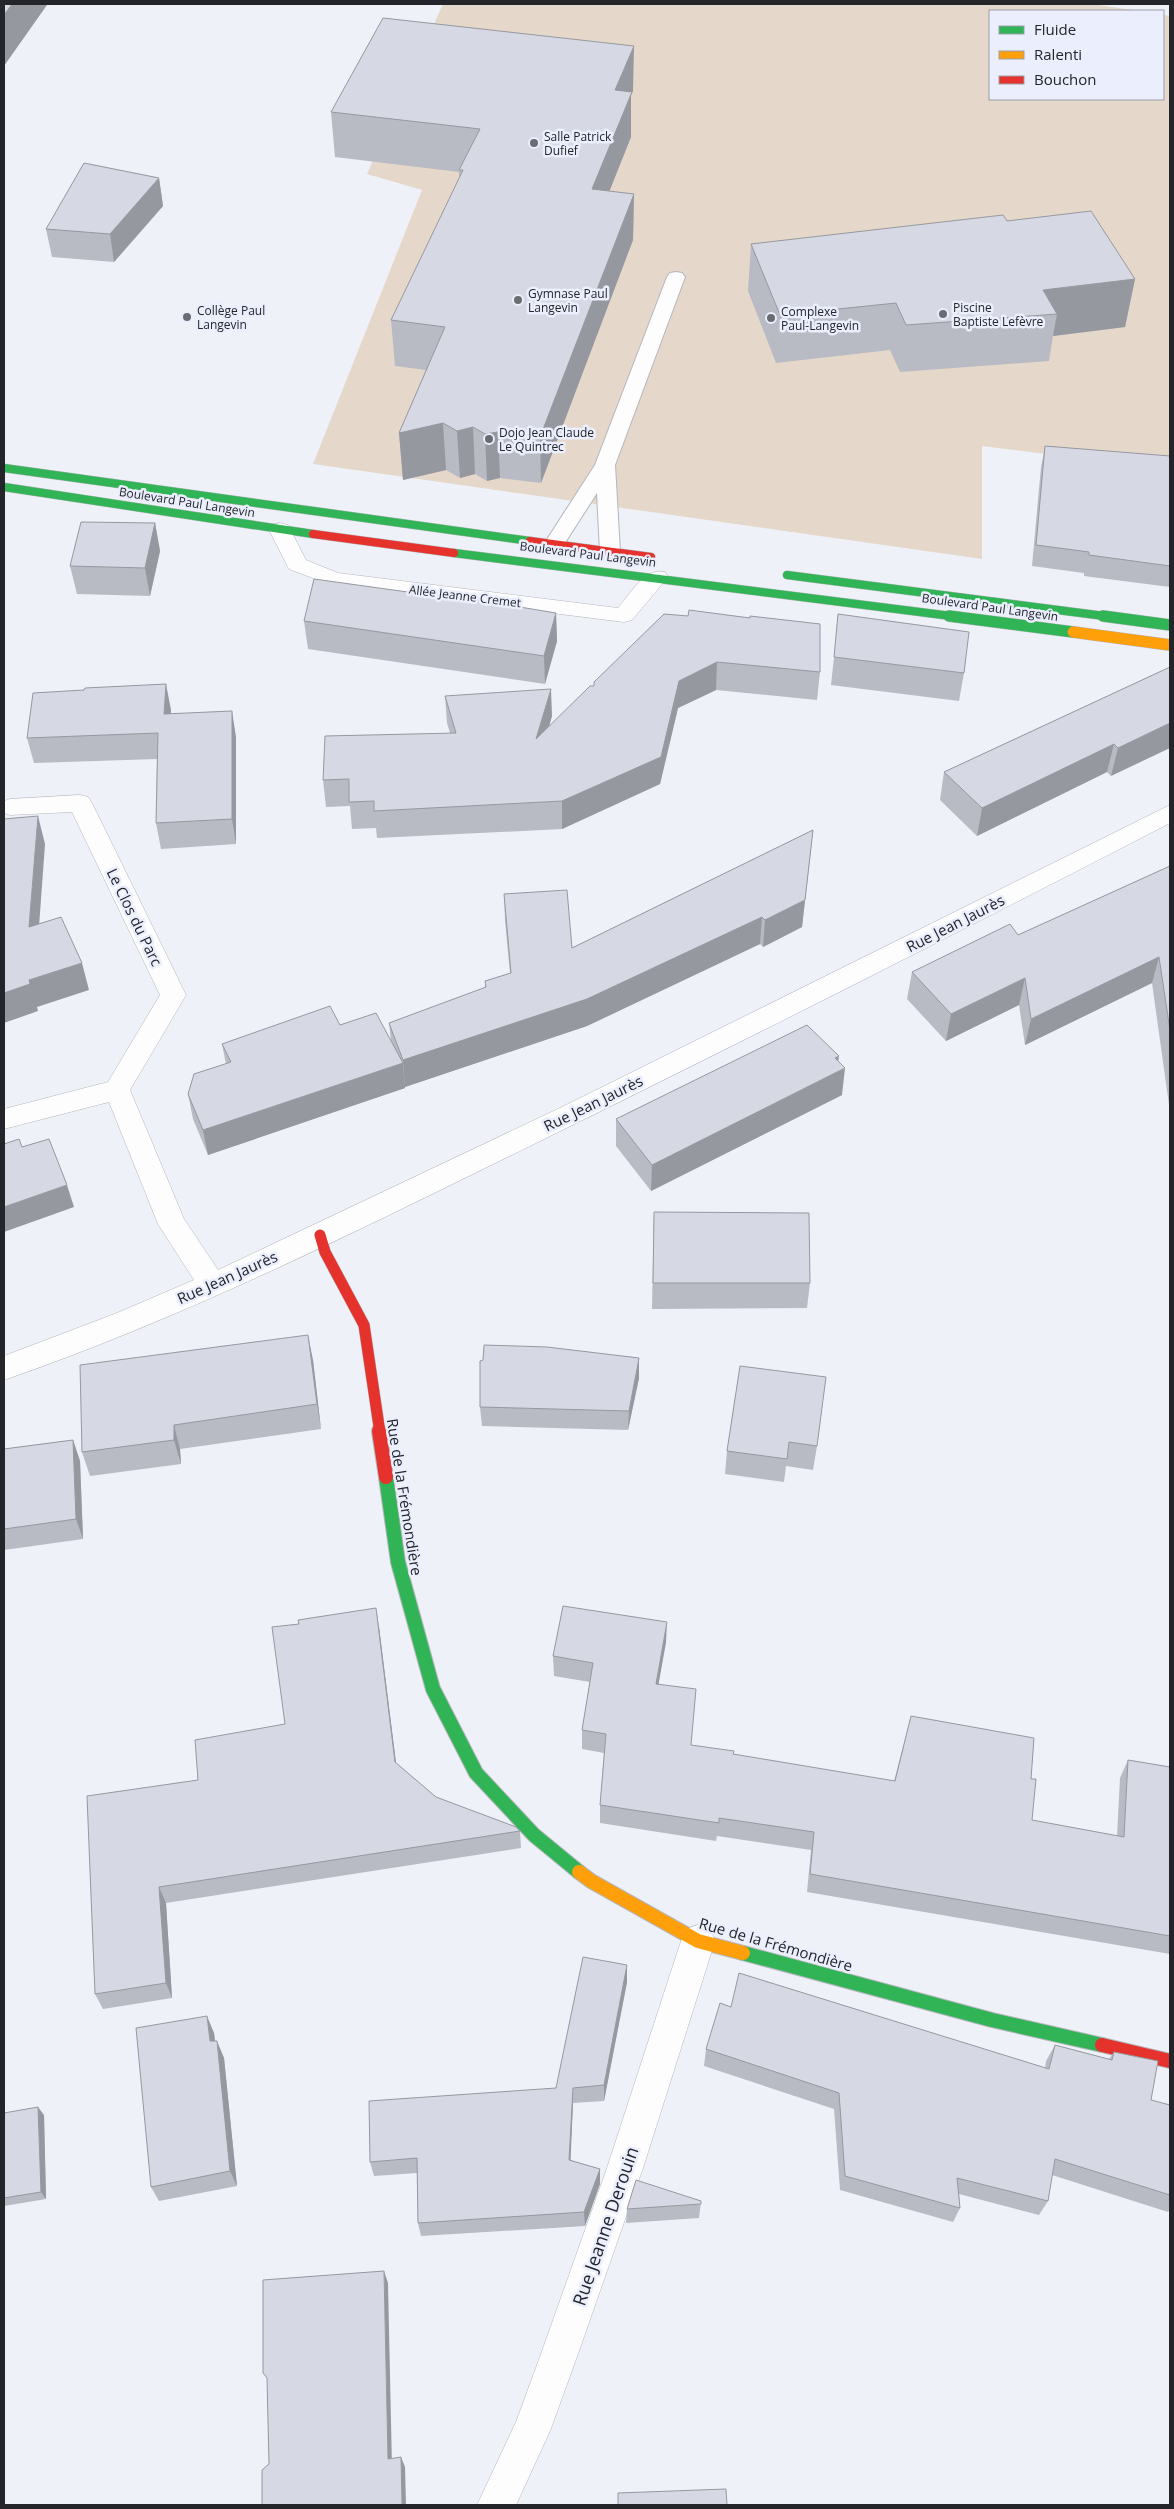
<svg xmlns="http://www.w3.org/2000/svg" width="1174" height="2509" viewBox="0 0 1174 2509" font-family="'Open Sans',sans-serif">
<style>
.green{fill:#e5d8ca}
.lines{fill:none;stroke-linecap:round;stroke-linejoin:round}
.lane-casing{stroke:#b4b6bc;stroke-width:2}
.street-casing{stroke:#b4b6bc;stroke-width:1}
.fast-far2-casing{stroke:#b4b6bc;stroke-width:9}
.fast-far1-casing{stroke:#b4b6bc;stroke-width:12}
.fast-casing{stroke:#b4b6bc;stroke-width:16}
.slow-far1-casing{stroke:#b4b6bc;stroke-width:12}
.slow-casing{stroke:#b4b6bc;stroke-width:16}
.jam-far2-casing{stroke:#b4b6bc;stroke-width:9}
.jam-far1-casing{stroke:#b4b6bc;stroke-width:12}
.jam-casing{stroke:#b4b6bc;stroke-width:16}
.lane{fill:#fdfdfe;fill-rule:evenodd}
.street{fill:#fdfdfe;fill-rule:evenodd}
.fast-far2{stroke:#30b455;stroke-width:8}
.fast-far1{stroke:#30b455;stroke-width:11}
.fast{stroke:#30b455;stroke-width:14}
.slow-far1{stroke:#ff9f0a;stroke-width:11}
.slow{stroke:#ff9f0a;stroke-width:14}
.jam-far2{stroke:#e5322d;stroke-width:8}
.jam-far1{stroke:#e5322d;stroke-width:11}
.jam{stroke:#e5322d;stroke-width:14}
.wall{fill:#b8bbc3}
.shaded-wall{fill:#96989f}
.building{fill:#d6d9e3;stroke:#96989f}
.poi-dot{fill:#6a6c72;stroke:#ebeffd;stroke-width:2}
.labels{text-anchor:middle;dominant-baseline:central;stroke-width:5;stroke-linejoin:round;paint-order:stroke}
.far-poi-label{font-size:12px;fill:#23252a;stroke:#ebeffd;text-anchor:start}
.far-street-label{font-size:12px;fill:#23252a;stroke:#ebeffd}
.street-label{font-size:15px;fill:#23252a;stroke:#ebeffd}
.near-street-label{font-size:18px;fill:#23252a;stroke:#ebeffd}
</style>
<rect width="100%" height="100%" fill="#eff1f9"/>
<!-- green -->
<polygon class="green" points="443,4 1091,4 1140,11 990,11 990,99 1163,99 1163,15 1170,16 1170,469 982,446 982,559 313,464 422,190 367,174"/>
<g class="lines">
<defs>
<polygon id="lane" points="676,272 682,273 685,277 615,465 620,552 617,557 610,558 603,557 600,552 597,493 561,549 554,550 547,549 544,544 595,465 667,277 670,273"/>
<g id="street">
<path d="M280,523L288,525L306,560L338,573L618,608C630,594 645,567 665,572L668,577L632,620L624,622L334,586L289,569L269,530L272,525Z"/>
<path d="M80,795L88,797L92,803L186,995L130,1090L184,1219L218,1270L562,1107L1170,805V823C959,932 746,1040 532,1145C359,1230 186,1317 4,1380V1356L117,1313L194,1280L158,1224L109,1102L4,1129V1109L108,1082L160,995L72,812L10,815L4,813V801L10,799Z"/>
<polygon points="698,1925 710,1929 715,1941 643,2168 578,2354 550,2431 516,2505 477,2505 516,2422 541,2354 607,2168 681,1941 686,1929"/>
</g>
<g id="fast-far2">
<polyline points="4,468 530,541"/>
<polyline points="4,487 313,534"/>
<polyline points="454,553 959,617"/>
<polyline points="787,575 1112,617"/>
</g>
<g id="fast-far1">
<polyline points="949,616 1073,632"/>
<polyline points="1103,616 1170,625"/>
</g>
<g id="fast">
<polyline points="386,1477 398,1562 433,1689 476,1773 534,1835 579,1872"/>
<polyline points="743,1953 992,2020 1102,2045"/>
</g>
<polyline id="slow-far1" points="1073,632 1170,645"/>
<polyline id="slow" points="579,1872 591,1881 698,1941 743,1953"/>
<g id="jam-far2">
<polyline points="313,534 454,553"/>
<polyline points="530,541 651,557"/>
</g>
<polyline id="jam-far1" points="320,1235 325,1252 364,1325 380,1433"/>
<g id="jam">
<polyline points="379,1431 386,1477"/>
<polyline points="1102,2045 1170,2061"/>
</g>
</defs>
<!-- lane casing -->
<use href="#lane" class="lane-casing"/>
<!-- street casing -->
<use href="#street" class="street-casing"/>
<!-- fast-far2 casing -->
<use href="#fast-far2" class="fast-far2-casing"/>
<!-- fast-far1 casing -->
<use href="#fast-far1" class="fast-far1-casing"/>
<!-- fast casing -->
<use href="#fast" class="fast-casing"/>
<!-- slow-far1 casing -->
<use href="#slow-far1" class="slow-far1-casing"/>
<!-- slow casing -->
<use href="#slow" class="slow-casing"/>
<!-- jam-far2 casing -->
<use href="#jam-far2" class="jam-far2-casing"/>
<!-- jam-far1 casing -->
<use href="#jam-far1" class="jam-far1-casing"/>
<!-- jam casing -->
<use href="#jam" class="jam-casing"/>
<!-- lane -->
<use href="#lane" class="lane"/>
<!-- street -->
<use href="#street" class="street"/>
<!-- fast-far2 -->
<use href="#fast-far2" class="fast-far2"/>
<!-- fast-far1 -->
<use href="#fast-far1" class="fast-far1"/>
<!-- fast -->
<use href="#fast" class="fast"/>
<!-- slow-far1 -->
<use href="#slow-far1" class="slow-far1"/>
<!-- slow -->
<use href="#slow" class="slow"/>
<!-- jam-far2 -->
<use href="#jam-far2" class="jam-far2"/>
<!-- jam-far1 -->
<use href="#jam-far1" class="jam-far1"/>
<!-- jam -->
<use href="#jam" class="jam"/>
</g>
<!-- wall -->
<g class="wall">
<polygon points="633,91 631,95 631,137 609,191 634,194 633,240 541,483 500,478 487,481 475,474 460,478 446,470 403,480 399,433 426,370 395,366 391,320 459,179 459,172 335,157 331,112"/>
<polygon points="159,178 163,206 114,262 52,257 46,229"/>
<polygon points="1007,221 1135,279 1125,327 1053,336 1049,361 900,372 890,350 776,363 748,291 751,244"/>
<polygon points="1045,446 1170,456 1170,587 1084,576 1084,573 1032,566 1041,467"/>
<polygon points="155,523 160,551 150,596 77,594 70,566"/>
<polygon points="458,599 556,613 557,641 545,684 308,649 304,621"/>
<polygon points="664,614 820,672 817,700 716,690 678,708 660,784 562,829 377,838 376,828 352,829 350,806 326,807 323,780 450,733 447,723 445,696 552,716 549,727 594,686"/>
<polygon points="834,657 964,673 959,701 831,685"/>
<polygon points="1170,667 1111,776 1107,772 977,836 940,800 944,772"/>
<polygon points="171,710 171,714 236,737 236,844 161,849 156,823 157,759 34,763 27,738"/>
<polygon points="813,830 802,927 763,947 760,944 587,1026 405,1087 405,1086 405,1088 208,1155 193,1119 188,1094 226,1064 222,1044 340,1025 391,1041 389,1023 485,988 485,981 510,973 505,921 504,894 572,948"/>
<polygon points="1170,866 1170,1112 1152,983 1025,1045 1019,1005 946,1041 907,999 912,972 1018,935"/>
<polygon points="838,1061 842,1095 651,1191 616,1146 616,1119"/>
<polygon points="654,1212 810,1283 807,1308 652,1309"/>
<polygon points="313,1360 321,1429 180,1449 181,1464 90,1476 82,1452"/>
<polygon points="740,1366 817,1446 813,1470 786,1466 784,1482 725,1474 727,1451"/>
<polygon points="639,1378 628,1430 482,1426 480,1407"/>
<polygon points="73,1440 80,1461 83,1539 4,1550 4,1449"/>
<polygon points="379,1627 396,1763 436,1797 520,1831 521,1848 166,1903 172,1998 103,2009 95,1994 198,1780 285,1724"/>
<polygon points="666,1642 658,1685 691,1745 733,1754 894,1781 911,1716 1031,1779 1032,1820 1117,1836 1120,1778 1128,1760 1170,1767 1170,1954 807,1892 811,1850 717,1836 716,1841 600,1823 600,1805 604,1753 582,1749 582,1730 590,1682 554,1676 553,1656"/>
<polygon points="627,1965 627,1982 604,2101 573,2103 570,2160 600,2169 600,2184 585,2226 421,2236 418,2223 417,2173 374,2176 370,2162 556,2088"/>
<polygon points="731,2007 1045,2068 1046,2061 1055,2045 1109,2059 1114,2052 1151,2100 1170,2105 1170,2209 1168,2212 1052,2175 1048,2201 1039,2215 959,2194 960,2208 953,2222 840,2190 834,2109 704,2066 706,2049"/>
<polygon points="214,2033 215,2041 224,2058 237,2186 159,2201 151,2187"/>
<polygon points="4,2113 44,2115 46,2199 4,2206"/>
<polygon points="701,2201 699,2218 626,2223 627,2209"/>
</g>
<!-- shaded-wall -->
<g class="shaded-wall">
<polygon points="12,4 52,4 47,5 4,66 4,15"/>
<polygon points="634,46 633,91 631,95 631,137 592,235 592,189 615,90"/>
<polygon points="159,178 163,206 114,262 110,234"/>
<polygon points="634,194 633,240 541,483 540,437"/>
<polygon points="1135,279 1125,327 1053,336 1057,314 1043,290"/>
<polygon points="443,423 446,470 403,480 399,433"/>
<polygon points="473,427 475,474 460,478 457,431"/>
<polygon points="498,432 500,478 487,481 485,434"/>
<polygon points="155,523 160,551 150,596 145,568"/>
<polygon points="556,613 557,641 545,684 544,656"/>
<polygon points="717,662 716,690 678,708 660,784 562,829 562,801 679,681"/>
<polygon points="166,684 171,710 169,740 164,714"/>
<polygon points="551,689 552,716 537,766 536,739"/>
<polygon points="232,711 236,737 236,844 232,819"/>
<polygon points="1170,723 1170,748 1111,776 1118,748"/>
<polygon points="1114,744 1107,772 977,836 982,808"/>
<polygon points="38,816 45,844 37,954 29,927"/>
<polygon points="813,830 802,927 763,947 765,920"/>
<polygon points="762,917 760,944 587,1026 405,1087 403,1060"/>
<polygon points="1159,957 1152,983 1025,1045 1031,1019"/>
<polygon points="82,963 89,990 37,1007 38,1011 4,1023 4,993 29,980"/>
<polygon points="1025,978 1019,1005 946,1041 951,1014"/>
<polygon points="839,1056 837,1072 845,1068 842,1095 651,1191 652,1165"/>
<polygon points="403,1063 405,1088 208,1155 203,1130"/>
<polygon points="67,1185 74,1207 4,1232 4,1207"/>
<polygon points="308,1335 313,1360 321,1429 317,1404"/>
<polygon points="639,1358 639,1378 628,1430 629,1411"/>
<polygon points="174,1425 180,1449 181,1464 174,1440"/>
<polygon points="73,1440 80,1461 83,1539 76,1519"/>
<polygon points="376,1608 379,1627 398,1779 395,1762"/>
<polygon points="667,1622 666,1642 655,1704 656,1684"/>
<polygon points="159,1887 166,1903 172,1998 166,1983"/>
<polygon points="627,1965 627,1982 604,2101 604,2085"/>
<polygon points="207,2016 214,2033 217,2057 210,2041"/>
<polygon points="217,2041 224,2058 237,2186 230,2171"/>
<polygon points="573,2088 573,2103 570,2174 569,2160"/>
<polygon points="38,2107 44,2115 46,2199 41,2192"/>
<polygon points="600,2169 600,2184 585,2226 584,2212"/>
<polygon points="384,2271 388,2283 392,2468 388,2459"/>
<polygon points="401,2457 405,2467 406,2505 402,2505"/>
</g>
<!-- building -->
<g class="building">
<polygon points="4,4 12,4 4,15"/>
<polygon points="383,18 634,46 615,90 632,92 592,189 634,194 540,437 498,432 485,434 473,427 457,431 443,423 399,433 445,327 391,320 463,170 459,170 480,129 331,112"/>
<polygon points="84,163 159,178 110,234 46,229"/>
<polygon points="1091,211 1135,279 1043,290 1057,314 906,325 896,303 780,315 751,244 1003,215 1007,221"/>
<polygon points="1045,446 1170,456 1170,566 1089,555 1089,552 1036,545"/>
<polygon points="81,522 155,523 145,568 70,566"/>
<polygon points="314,579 458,599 459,597 556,613 544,656 304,621"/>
<polygon points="689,610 750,618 750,616 820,624 820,672 717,662 679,681 661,757 562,801 374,811 374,801 349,802 349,779 323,780 325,736 456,733 445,696 551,689 536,739 590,686 594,686 594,682 664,614 688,616"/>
<polygon points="838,614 969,632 964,673 834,657"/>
<polygon points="1170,667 1170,723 1118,748 1114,744 982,808 944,772"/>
<polygon points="166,684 164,714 232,711 232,819 156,823 158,733 27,738 33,693 84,690 85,688"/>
<polygon points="38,816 29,927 61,917 82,963 29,980 30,984 4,993 4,819"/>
<polygon points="813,830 805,900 765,920 762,917 587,999 403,1060 389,1023 486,987 485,981 511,973 504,894 567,890 572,948"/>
<polygon points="1170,866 1170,1030 1159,957 1031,1019 1025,978 951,1014 912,972 1010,924 1018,935"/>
<polygon points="330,1006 340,1025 376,1013 403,1063 203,1130 188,1094 194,1074 231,1062 222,1044"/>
<polygon points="807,1025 839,1056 835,1058 845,1068 652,1165 616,1119"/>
<polygon points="19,1139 22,1147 49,1139 67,1185 4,1207 4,1144"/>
<polygon points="654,1212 809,1213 810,1283 653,1283"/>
<polygon points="308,1335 317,1404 174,1425 174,1440 82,1452 80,1365"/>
<polygon points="484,1345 547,1347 639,1358 629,1411 480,1407 480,1361 483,1360"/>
<polygon points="740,1366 826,1377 817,1446 789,1442 787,1459 727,1451"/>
<polygon points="73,1440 76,1519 4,1529 4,1449"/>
<polygon points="563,1606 667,1622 656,1684 696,1689 691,1745 734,1751 733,1754 895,1781 911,1716 1034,1738 1031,1779 1036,1779 1032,1820 1124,1837 1128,1760 1170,1767 1170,1936 810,1874 814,1832 719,1818 719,1823 600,1805 606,1734 582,1730 593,1663 553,1656"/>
<polygon points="376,1608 395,1762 436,1797 516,1827 520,1831 159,1887 166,1983 95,1994 87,1796 198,1780 195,1740 285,1724 272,1627 299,1624 298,1620"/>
<polygon points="583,1957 627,1965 604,2085 573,2088 569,2160 600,2169 584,2212 418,2223 417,2158 370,2162 369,2101 556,2088"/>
<polygon points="739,1973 1049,2069 1055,2045 1112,2060 1114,2052 1158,2061 1151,2100 1170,2105 1170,2195 1055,2159 1048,2201 957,2178 960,2208 845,2176 839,2093 706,2049 720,2003 731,2007"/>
<polygon points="207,2016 210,2041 217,2041 230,2171 151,2187 136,2028"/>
<polygon points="38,2107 41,2192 4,2198 4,2113"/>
<polygon points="636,2180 701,2201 701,2204 627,2209"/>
<polygon points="384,2271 388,2459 401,2457 402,2505 262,2505 262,2470 269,2464 267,2378 263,2373 263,2280"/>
<polygon points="726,2489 727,2505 618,2505 618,2493"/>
</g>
<!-- markers -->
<g class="poi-dot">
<circle cx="534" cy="143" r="5"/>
<circle cx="518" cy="300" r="5"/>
<circle cx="943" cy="314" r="5"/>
<circle cx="187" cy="317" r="5"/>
<circle cx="771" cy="318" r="5"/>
<circle cx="489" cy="439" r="5"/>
</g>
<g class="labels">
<!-- far-poi labels -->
<g class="far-poi-label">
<text x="544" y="136">Salle Patrick<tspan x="544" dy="14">Dufief</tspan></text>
<text x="528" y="293">Gymnase Paul<tspan x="528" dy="14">Langevin</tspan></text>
<text x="953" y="307">Piscine<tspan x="953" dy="14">Baptiste Lefèvre</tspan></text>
<text x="197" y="310">Collège Paul<tspan x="197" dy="14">Langevin</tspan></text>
<text x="781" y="311">Complexe<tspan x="781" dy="14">Paul-Langevin</tspan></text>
<text x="499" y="432">Dojo Jean Claude<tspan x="499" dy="14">Le Quintrec</tspan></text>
</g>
<!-- far-street labels -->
<g class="far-street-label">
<text transform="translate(187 502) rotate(9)">Boulevard Paul Langevin</text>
<text transform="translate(588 554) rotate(7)">Boulevard Paul Langevin</text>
<text transform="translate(465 596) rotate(7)">Allée Jeanne Cremet</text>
<text transform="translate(990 607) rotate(8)">Boulevard Paul Langevin</text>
</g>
<!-- street labels -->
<g class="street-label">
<text transform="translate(135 917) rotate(64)">Le Clos du Parc</text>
<text transform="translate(955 923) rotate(-27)">Rue Jean Jaurès</text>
<text transform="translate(593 1103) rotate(-26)">Rue Jean Jaurès</text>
<text transform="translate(227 1277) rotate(-24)">Rue Jean Jaurès</text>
<text transform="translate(405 1497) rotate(81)">Rue de la Frémondière</text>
<text transform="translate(776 1944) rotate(16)">Rue de la Frémondière</text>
</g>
<!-- near-street labels -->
<g class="near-street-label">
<text transform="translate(605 2226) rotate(-71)">Rue Jeanne Derouin</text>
</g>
</g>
<!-- border -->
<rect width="1174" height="2509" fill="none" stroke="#23252a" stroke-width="10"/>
<!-- legend -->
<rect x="989" y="10" width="175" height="90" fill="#ebeffd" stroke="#9b9ea9"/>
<rect x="999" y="26" width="25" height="8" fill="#30b455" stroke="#9b9ea9"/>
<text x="1034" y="35" font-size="15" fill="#23252a">Fluide</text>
<rect x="999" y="51" width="25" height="8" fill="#ff9f0a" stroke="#9b9ea9"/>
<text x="1034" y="60" font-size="15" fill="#23252a">Ralenti</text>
<rect x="999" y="76" width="25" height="8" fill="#e5322d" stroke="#9b9ea9"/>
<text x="1034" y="85" font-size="15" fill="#23252a">Bouchon</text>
</svg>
